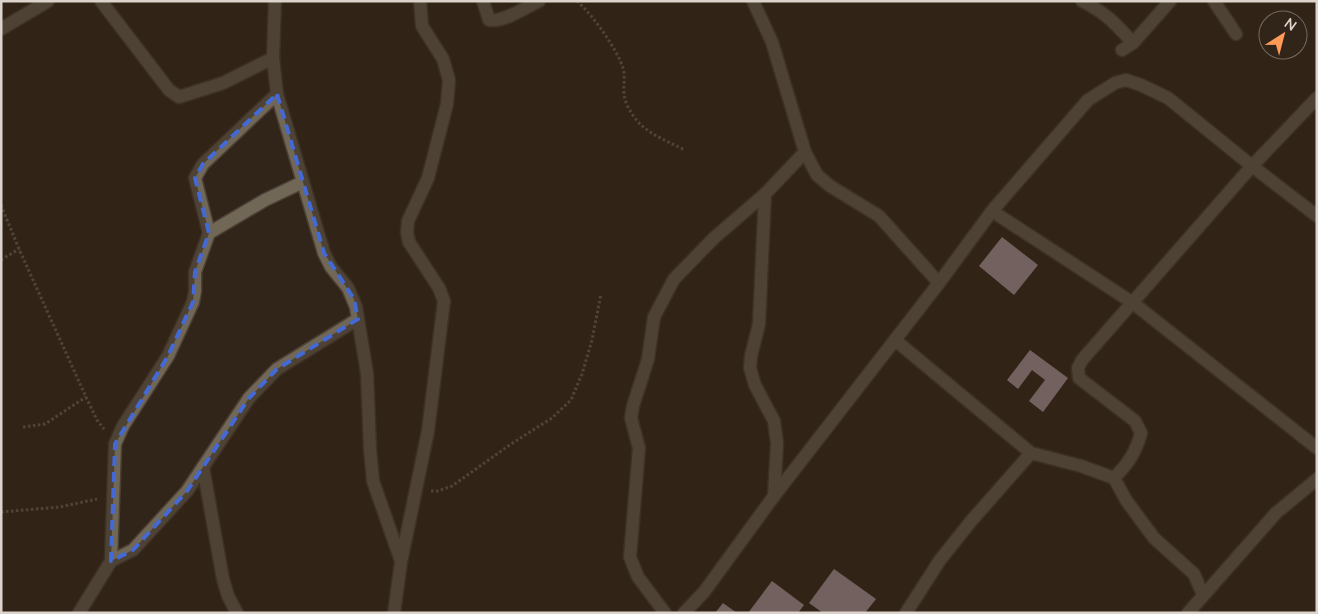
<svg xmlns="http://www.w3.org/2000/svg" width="1318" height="614" viewBox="0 0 1318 614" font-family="Lato,sans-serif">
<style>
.building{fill:#c2abb4}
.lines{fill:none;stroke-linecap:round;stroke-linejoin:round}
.minor-casing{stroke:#4c4035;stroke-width:15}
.path{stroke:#776c61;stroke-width:3;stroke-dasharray:2.5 2.5;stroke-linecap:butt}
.minor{stroke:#706757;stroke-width:12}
.marked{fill:none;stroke:#4369d6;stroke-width:4;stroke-dasharray:10 6;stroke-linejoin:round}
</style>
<rect width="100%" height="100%" fill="#312418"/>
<!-- building -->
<g class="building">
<polygon points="1002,237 1038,265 1014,295 979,266"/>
<polygon points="1030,350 1068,378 1043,412 1029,401 1045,380 1032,370 1018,389 1007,380"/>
<polygon points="834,569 876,599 865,613 823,613 809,603"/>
<polygon points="772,581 804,605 798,613 748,613"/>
<polygon points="723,603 737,613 715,613"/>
</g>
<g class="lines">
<defs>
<g id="minor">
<polyline points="101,1 169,90 179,97 223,83 273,58"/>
<polyline points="275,1 273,58 277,94 324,253 331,267 348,288 356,307 367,373 370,449 373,481 401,561"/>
<path d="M483,1L489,20C502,23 527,7 539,1"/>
<polyline points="753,1 772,42 805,152 817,175 830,186 879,216 939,283"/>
<path d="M1082,1C1106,13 1116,24 1133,43"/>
<polyline points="1214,1 1236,34"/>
<polyline points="1,29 48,1"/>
<polyline points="1122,50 1133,43 1170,1"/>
<polyline points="765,194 759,324 751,356 750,368 755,385 774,421 777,443 774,496"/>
<polyline points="992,211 1133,303 1317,448"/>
<polyline points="209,233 195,178 203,164 277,94"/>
<polyline points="895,340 1031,453 1081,466 1114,478 1126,500 1154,538 1194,574 1203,595"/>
<polyline points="203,467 223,579 228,596 237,613"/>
<path d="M1114,478C1128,464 1136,452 1141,433L1135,421L1079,378L1078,368L1082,360L1252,166L1317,98"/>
<polyline points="111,561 133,550 187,491 249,398 277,369 358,319"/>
<polyline points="79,613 111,561 115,444 123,426 168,356 193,302 195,291 195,272 209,233 265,200 303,182"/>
<polyline points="394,613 401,562 428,431 444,301 439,288 409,242 407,233 408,221 428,178 447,104 449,80 443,59 422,26 420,1"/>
<polyline points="665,613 638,577 630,557 639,448 631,418 633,406 648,359 654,317 674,279 714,238 765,194 805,152"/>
<polyline points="684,613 704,592 774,496 939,283 992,211 1088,100 1115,83 1126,80 1141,85 1168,98 1252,166 1317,216"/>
<polyline points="906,613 940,560 972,520 1031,453"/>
<polyline points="1188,613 1276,513 1317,479"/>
</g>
</defs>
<!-- minor casing -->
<use href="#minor" class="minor-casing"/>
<!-- path -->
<g class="path">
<path d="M577,1C592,14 617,49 623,68C626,78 622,89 625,99C627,108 635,119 641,125C653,136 671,143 685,150"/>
<polyline points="1,205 19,249 86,397 97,420 104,429"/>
<polyline points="1,260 19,249"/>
<polyline points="23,427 45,424 86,397"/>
<polyline points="431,491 438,491 452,486 511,444 552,418 571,400 582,374 592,340 601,294"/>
<polyline points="1,512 60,507 97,499"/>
</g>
<!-- minor -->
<use href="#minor" class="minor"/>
</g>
<!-- marked area -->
<path d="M0 0H1318V614H0ZM277,94L324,253L354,299L358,319L277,369L249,398L187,491L133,550L111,561L115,444L168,356L193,302L195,272L209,233L195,178L203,164Z" fill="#312418" fill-opacity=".55" fill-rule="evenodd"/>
<path class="marked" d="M277,94L324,253L354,299L358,319L277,369L249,398L187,491L133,550L111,561L115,444L168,356L193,302L195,272L209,233L195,178L203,164Z"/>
<!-- border -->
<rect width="1318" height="614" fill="none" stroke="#dcd4cc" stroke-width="5"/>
<!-- north arrow -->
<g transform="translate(1283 35) rotate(36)"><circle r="24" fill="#312418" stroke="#756a60"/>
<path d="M0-4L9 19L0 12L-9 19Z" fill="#ff9b59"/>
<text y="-8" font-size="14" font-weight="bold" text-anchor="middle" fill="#dcd4cc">N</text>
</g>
</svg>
